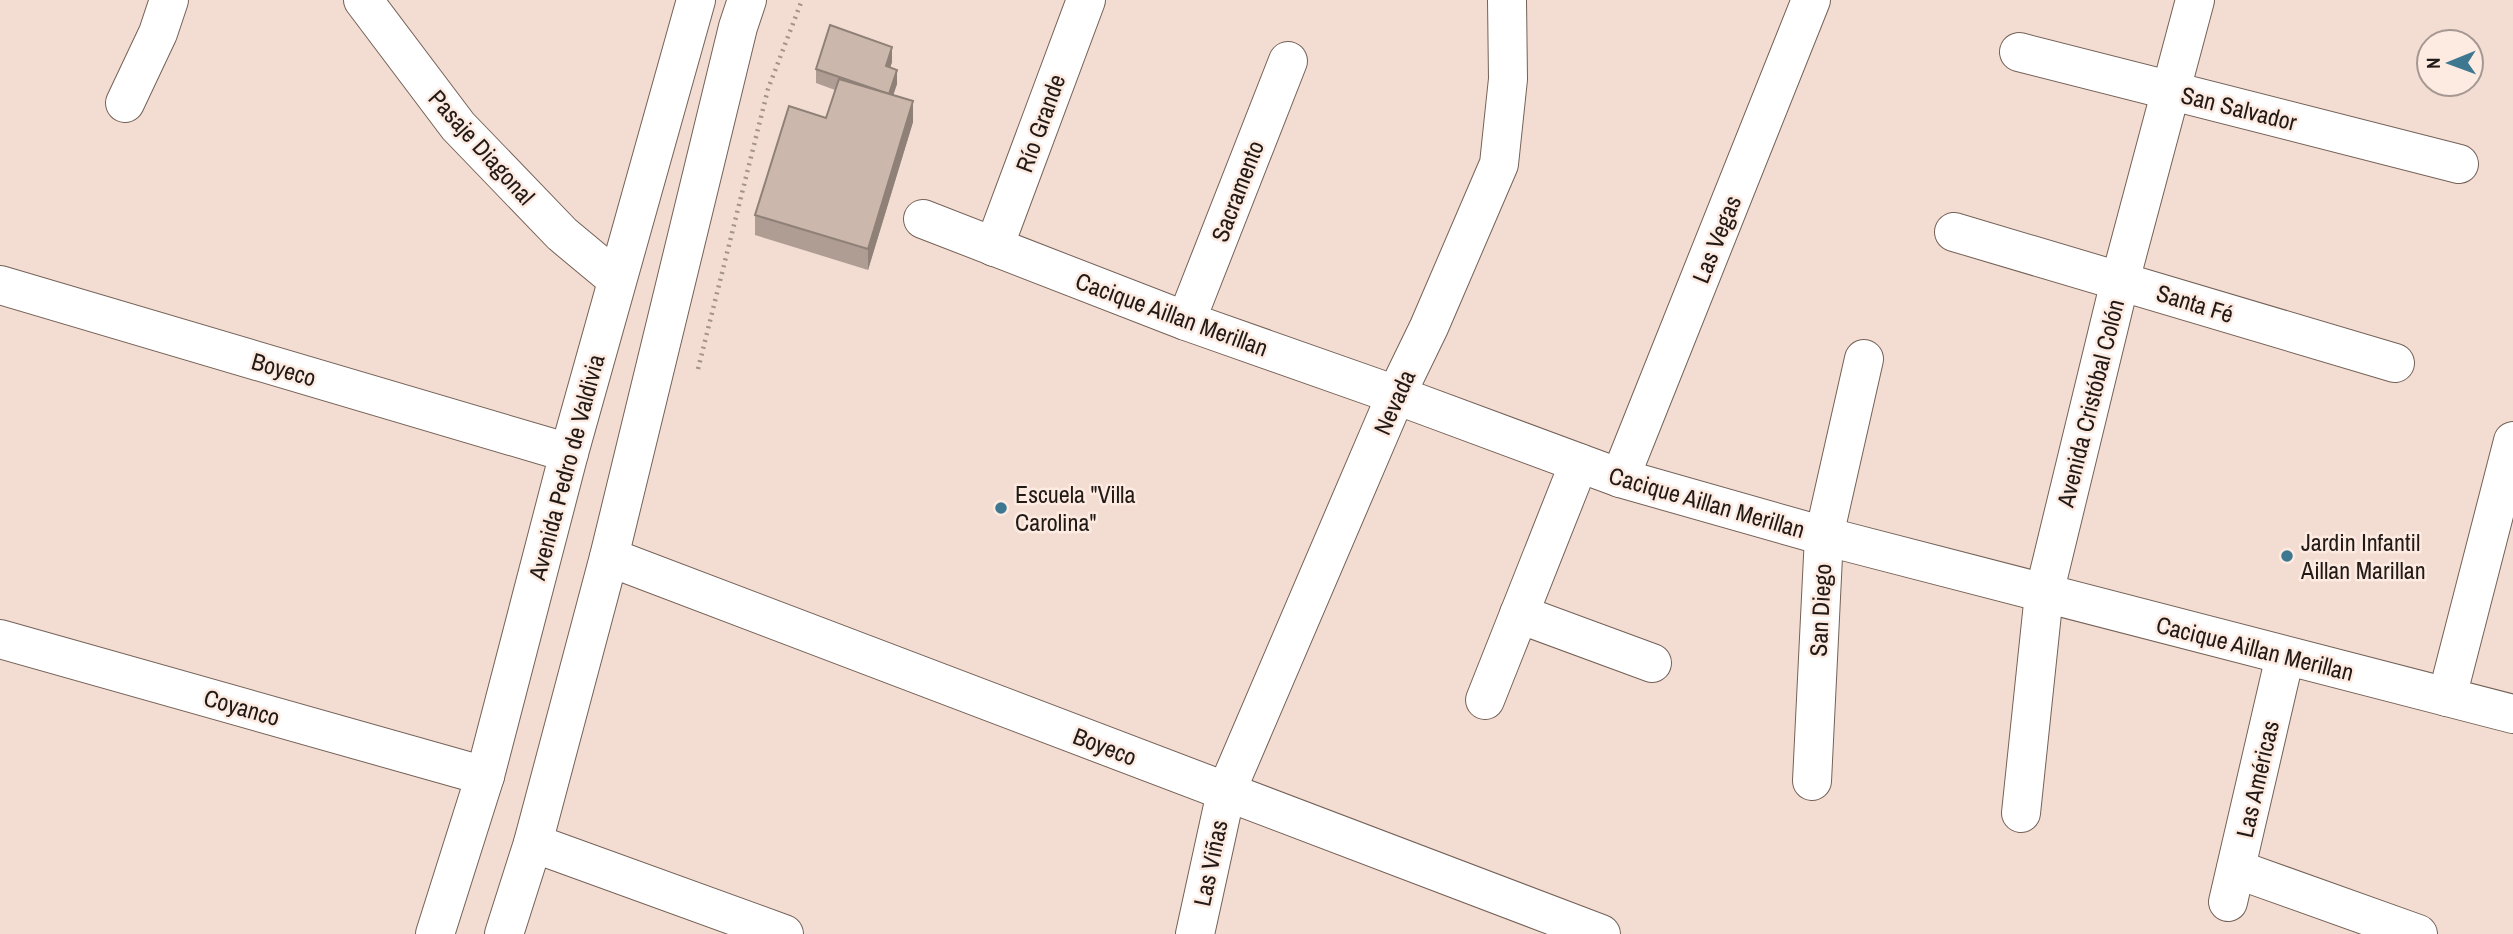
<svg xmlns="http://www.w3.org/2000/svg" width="2513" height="934" viewBox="0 0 2513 934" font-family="'Archivo Narrow',sans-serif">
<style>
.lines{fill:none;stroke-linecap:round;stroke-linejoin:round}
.street-casing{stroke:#746157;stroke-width:40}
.primary-casing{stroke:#746157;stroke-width:40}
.path{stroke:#a3938b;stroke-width:4.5;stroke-dasharray:2 5;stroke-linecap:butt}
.street{stroke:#fff;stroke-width:38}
.primary{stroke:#fff;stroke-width:38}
.wall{fill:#af9d94}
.shaded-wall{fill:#8f8078}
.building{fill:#ccb7ac;stroke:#8f8078;stroke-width:2}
.poi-dot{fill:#3d7890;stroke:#fdebe2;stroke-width:2.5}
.labels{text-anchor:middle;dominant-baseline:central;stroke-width:5;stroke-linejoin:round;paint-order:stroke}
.street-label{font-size:24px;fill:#221a17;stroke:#fdebe2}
.poi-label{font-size:24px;fill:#221a17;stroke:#fdebe2;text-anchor:start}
</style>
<rect width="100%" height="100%" fill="#f3ddd2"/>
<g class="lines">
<defs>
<g id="street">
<polyline points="363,0 458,126 562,234 616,279"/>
<polyline points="2019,52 2459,164"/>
<polyline points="125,103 158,33 169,0"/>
<polyline points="923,219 1186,321 1396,395 1620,478 1824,536 2513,714"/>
<polyline points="1954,232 2395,363"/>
<polyline points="994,247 1086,0"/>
<polyline points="0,285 569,453"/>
<polyline points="1186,321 1288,61"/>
<polyline points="1620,478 1811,0"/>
<polyline points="609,557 1601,934"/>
<polyline points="1519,614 1652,663"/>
<polyline points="0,639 485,776"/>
<polyline points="2447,697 2513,441"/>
<polyline points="1485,700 1579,463"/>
<polyline points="1812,781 1824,536 1864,359"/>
<polyline points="2021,813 2044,594 2120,281 2195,0"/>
<polyline points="533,843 784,934"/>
<polyline points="2236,869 2418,934"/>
<polyline points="2228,902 2285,656"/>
<polyline points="1195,934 1226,792 1396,395 1429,327 1499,164 1508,79 1507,0"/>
</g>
<g id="primary">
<polyline points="435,934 485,776 569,453 696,0"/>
<polyline points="504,934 533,843 609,557 738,27 747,0"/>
</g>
</defs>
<!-- street casing -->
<use href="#street" class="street-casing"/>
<!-- primary casing -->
<use href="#primary" class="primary-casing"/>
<!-- path -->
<polyline class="path" points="698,369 768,89 802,0"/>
<!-- street -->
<use href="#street" class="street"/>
<!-- primary -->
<use href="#primary" class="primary"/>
</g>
<!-- wall -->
<polygon class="wall" points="892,62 890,68 897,84 893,95 913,122 868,270 755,235 755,215 826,118 835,90 816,83 816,69"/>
<!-- shaded-wall -->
<g class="shaded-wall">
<polygon points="892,47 892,62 886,80 886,66"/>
<polygon points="897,70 897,84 889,108 889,94"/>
<polygon points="913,101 913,122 868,270 868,249"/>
</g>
<!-- building -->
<g class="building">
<polygon points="830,25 892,47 886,66 897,70 889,94 816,69"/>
<polygon points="839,79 913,101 868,249 755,215 789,106 826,118"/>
</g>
<!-- markers -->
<g class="poi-dot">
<circle cx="1001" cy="508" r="7"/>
<circle cx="2287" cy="556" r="7"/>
</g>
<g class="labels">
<!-- street labels -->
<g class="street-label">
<text transform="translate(2239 108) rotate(14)">San Salvador</text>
<text transform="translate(1040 123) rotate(-70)">Río Grande</text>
<text transform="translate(482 147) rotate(48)">Pasaje Diagonal</text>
<text transform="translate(1237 191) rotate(-69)">Sacramento</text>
<text transform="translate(1716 239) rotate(-68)">Las Vegas</text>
<text transform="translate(2195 303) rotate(17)">Santa Fé</text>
<text transform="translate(1172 314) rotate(20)">Cacique Aillan Merillan</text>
<text transform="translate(284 369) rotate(16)">Boyeco</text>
<text transform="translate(1394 402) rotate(-66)">Nevada</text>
<text transform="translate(2090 403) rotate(-76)">Avenida Cristóbal Colón</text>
<text transform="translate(566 467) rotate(-75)">Avenida Pedro de Valdivia</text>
<text transform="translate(1707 502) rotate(16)">Cacique Aillan Merillan</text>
<text transform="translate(1820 610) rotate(-87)">San Diego</text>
<text transform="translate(2255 648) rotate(14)">Cacique Aillan Merillan</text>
<text transform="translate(242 707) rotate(16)">Coyanco</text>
<text transform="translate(1105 746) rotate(21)">Boyeco</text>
<text transform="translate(2257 779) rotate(-77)">Las Américas</text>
<text transform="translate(1210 863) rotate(-78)">Las Viñas</text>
</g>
<!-- poi labels -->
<g class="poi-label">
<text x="1015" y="494">Escuela "Villa<tspan x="1015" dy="28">Carolina"</tspan></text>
<text x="2301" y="542">Jardin Infantil<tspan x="2301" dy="28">Aillan Marillan</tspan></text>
</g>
</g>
<!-- north arrow -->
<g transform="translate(2450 63) rotate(269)"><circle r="33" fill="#fdebe2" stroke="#a59791" stroke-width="2"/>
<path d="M0-5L12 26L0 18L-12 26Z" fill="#3d7890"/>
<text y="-10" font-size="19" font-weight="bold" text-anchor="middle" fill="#221a17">N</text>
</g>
</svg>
